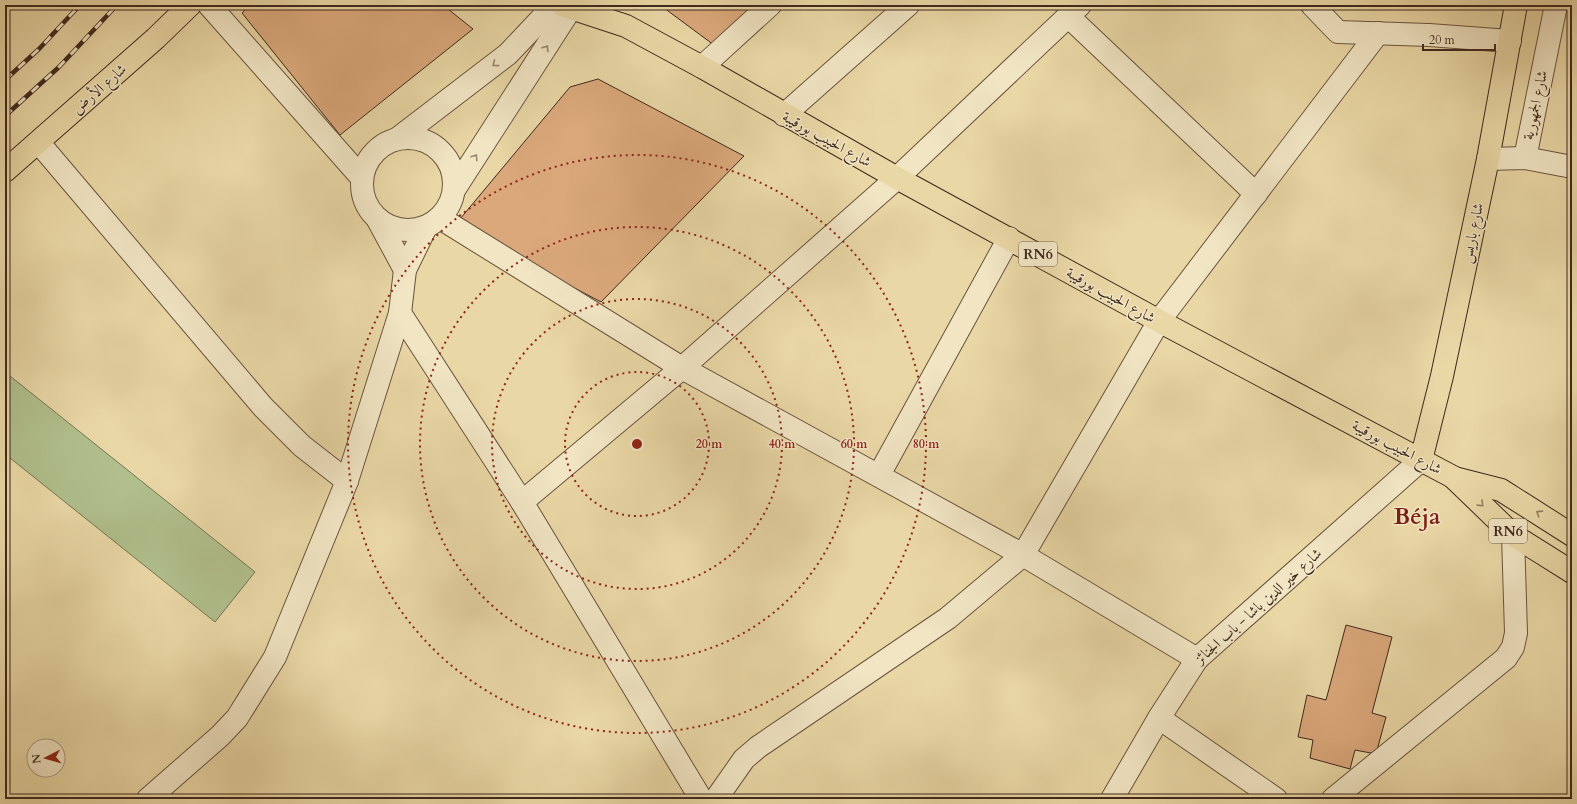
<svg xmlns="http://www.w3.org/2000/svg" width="1577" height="804" viewBox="0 0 1577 804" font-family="Cardo,Amiri,serif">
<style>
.green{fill:#b0bf8c;stroke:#787456}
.building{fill:#daa87b;stroke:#3f291f}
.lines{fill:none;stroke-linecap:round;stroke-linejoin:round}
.minor-casing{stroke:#6a5440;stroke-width:24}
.major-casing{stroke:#3f291f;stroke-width:24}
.minor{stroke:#f1e5c4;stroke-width:22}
.major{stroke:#e9d7a5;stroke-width:22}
.rail-casing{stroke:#3f291f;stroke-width:4.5}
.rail{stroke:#f1e5c4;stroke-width:3;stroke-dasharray:9;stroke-linecap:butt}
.oneway{stroke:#988772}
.oneway2{stroke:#948062}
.ring{fill:none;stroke:#8f2418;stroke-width:2;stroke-dasharray:2 4}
.labels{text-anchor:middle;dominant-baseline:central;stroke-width:3;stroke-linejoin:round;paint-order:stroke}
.shield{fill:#f1e5c4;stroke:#746150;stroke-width:1}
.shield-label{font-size:14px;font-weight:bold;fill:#3f291f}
.street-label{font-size:15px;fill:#3f291f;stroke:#f1e5c4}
.town-label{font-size:23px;font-weight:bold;fill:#7a1f14;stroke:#f1e5c4}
.centre{fill:#8f2418;stroke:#f1e5c4;stroke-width:2}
.ring-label{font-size:12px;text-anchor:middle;font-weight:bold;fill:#8f2418;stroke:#f1e5c4;stroke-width:3;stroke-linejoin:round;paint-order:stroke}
</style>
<rect width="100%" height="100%" fill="#e9d7a5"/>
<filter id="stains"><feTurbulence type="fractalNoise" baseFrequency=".005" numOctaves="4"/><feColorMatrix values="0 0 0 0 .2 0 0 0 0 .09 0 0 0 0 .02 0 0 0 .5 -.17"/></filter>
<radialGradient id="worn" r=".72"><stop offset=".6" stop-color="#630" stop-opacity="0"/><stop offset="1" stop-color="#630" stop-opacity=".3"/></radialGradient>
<!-- green -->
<polygon class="green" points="5,372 255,572 215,622 5,454"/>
<!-- building -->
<g class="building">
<polygon points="250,5 443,5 473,29 340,135 242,13"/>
<polygon points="660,5 763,5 718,48"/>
<polygon points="598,79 744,156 601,302 455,225 570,87"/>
<polygon points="1346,625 1392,637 1372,713 1386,717 1376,754 1355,750 1350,769 1310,758 1313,740 1298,737 1307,695 1326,700"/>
</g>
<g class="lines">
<defs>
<g id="minor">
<polyline points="209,5 362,178"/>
<polyline points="1312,5 1338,32 1429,35 1510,41"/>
<polyline points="1068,16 1256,194"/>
<polyline points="702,67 770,5"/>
<polyline points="784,115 908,5"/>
<circle cx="408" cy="184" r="46"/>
<polyline points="397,139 508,54 542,18 549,5"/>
<polyline points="39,143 263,407 302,446 347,481"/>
<polyline points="1525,158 1556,5"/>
<polyline points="1488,159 1525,158 1572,167"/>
<polyline points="454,190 573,5"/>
<polyline points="440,218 682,368 1023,555 1197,659"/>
<polyline points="378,220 405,270"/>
<polyline points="400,313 522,502 701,799"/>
<polyline points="879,475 1009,238"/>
<polyline points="522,502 682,368 897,178 1080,5"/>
<polyline points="1159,718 1276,799"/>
<polyline points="148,799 220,736 237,718 275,657 347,481 400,313 405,270 426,227"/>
<polyline points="716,799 744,759 758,747 948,618 1023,555 1159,321 1378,33"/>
<polyline points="1112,799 1159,718 1197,659 1421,460"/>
<polyline points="1333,799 1506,658 1513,647 1516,633 1513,535"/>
</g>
<g id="major">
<polyline points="562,5 626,26 702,67 897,178 1159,321 1453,477 1513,535 1572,572"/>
<polyline points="5,171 156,38 190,5"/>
<polyline points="1421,460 1442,376 1488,159 1516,5"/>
<polyline points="1454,478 1501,490 1572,535"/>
</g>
</defs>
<!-- minor casing -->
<use href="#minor" class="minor-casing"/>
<!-- major casing -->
<use href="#major" class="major-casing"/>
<!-- minor -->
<use href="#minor" class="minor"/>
<!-- major -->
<use href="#major" class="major"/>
<defs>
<g id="rail">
<polyline points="5,80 39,49 80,5"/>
<polyline points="5,116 59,67 117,5"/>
</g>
</defs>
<!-- rail casing -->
<use href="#rail" class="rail-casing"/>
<!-- rail -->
<use href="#rail" class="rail"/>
</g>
<!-- one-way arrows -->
<defs><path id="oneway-chevron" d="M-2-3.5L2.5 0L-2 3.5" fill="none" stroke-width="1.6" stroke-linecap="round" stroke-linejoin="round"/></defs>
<g class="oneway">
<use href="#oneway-chevron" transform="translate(546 48) rotate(-57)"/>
<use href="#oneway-chevron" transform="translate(495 64) rotate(143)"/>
<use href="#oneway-chevron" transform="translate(475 157) rotate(-57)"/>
</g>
<g class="oneway2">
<use href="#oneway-chevron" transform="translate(1481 504) rotate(44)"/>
<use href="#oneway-chevron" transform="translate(1539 513) rotate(-147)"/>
</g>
<!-- distance rings -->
<g class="ring">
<circle cx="637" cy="444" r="72"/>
<circle cx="637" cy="444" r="145"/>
<circle cx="637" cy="444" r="217"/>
<circle cx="637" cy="444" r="289"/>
</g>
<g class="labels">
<!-- shield labels -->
<g class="shield">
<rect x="1019" y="242" width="38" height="24" rx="3"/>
<rect x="1489" y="519" width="38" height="24" rx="3"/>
</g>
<g class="shield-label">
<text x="1038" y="254">RN6</text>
<text x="1508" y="531">RN6</text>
</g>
<!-- street labels -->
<g class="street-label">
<text transform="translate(99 89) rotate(-42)">شارع الأرض</text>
<text transform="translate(1535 105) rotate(-78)">شارع الجمهورية</text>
<text transform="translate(827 139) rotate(29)">شارع الحبيب بورقيبة</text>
<text transform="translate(1472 233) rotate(-78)">شارع باريس</text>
<text transform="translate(1111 295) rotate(29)">شارع الحبيب بورقيبة</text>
<text transform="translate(1397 447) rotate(28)">شارع الحبيب بورقيبة</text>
<text transform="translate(1258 606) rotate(-42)">شارع خير الدين باشا - باب الجنائز</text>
</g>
<!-- town labels -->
<g class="town-label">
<text x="1417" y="516">Béja</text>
</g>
</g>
<circle cx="637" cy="444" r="6" class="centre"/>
<g class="ring-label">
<text x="709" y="448">20 m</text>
<text x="782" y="448">40 m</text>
<text x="854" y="448">60 m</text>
<text x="926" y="448">80 m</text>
</g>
<!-- margin -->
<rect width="1577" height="804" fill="none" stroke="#e9d7a5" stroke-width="20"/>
<rect x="6" y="6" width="1565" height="792" fill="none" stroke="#3f291f" stroke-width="2"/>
<rect x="10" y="10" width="1557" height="784" fill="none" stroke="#3f291f"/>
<!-- north arrow -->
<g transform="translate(46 758) rotate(264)"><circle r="19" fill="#f1e5c4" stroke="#aa9a82"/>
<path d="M0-3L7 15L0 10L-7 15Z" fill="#8f2418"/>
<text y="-6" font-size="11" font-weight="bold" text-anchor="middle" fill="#3f291f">N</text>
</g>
<!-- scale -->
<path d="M1423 44v6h72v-6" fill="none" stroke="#3f291f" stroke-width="2"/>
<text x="1429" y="44" font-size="12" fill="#3f291f" stroke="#f1e5c4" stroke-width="3" paint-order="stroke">20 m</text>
<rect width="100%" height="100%" filter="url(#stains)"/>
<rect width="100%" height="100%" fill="url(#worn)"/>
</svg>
